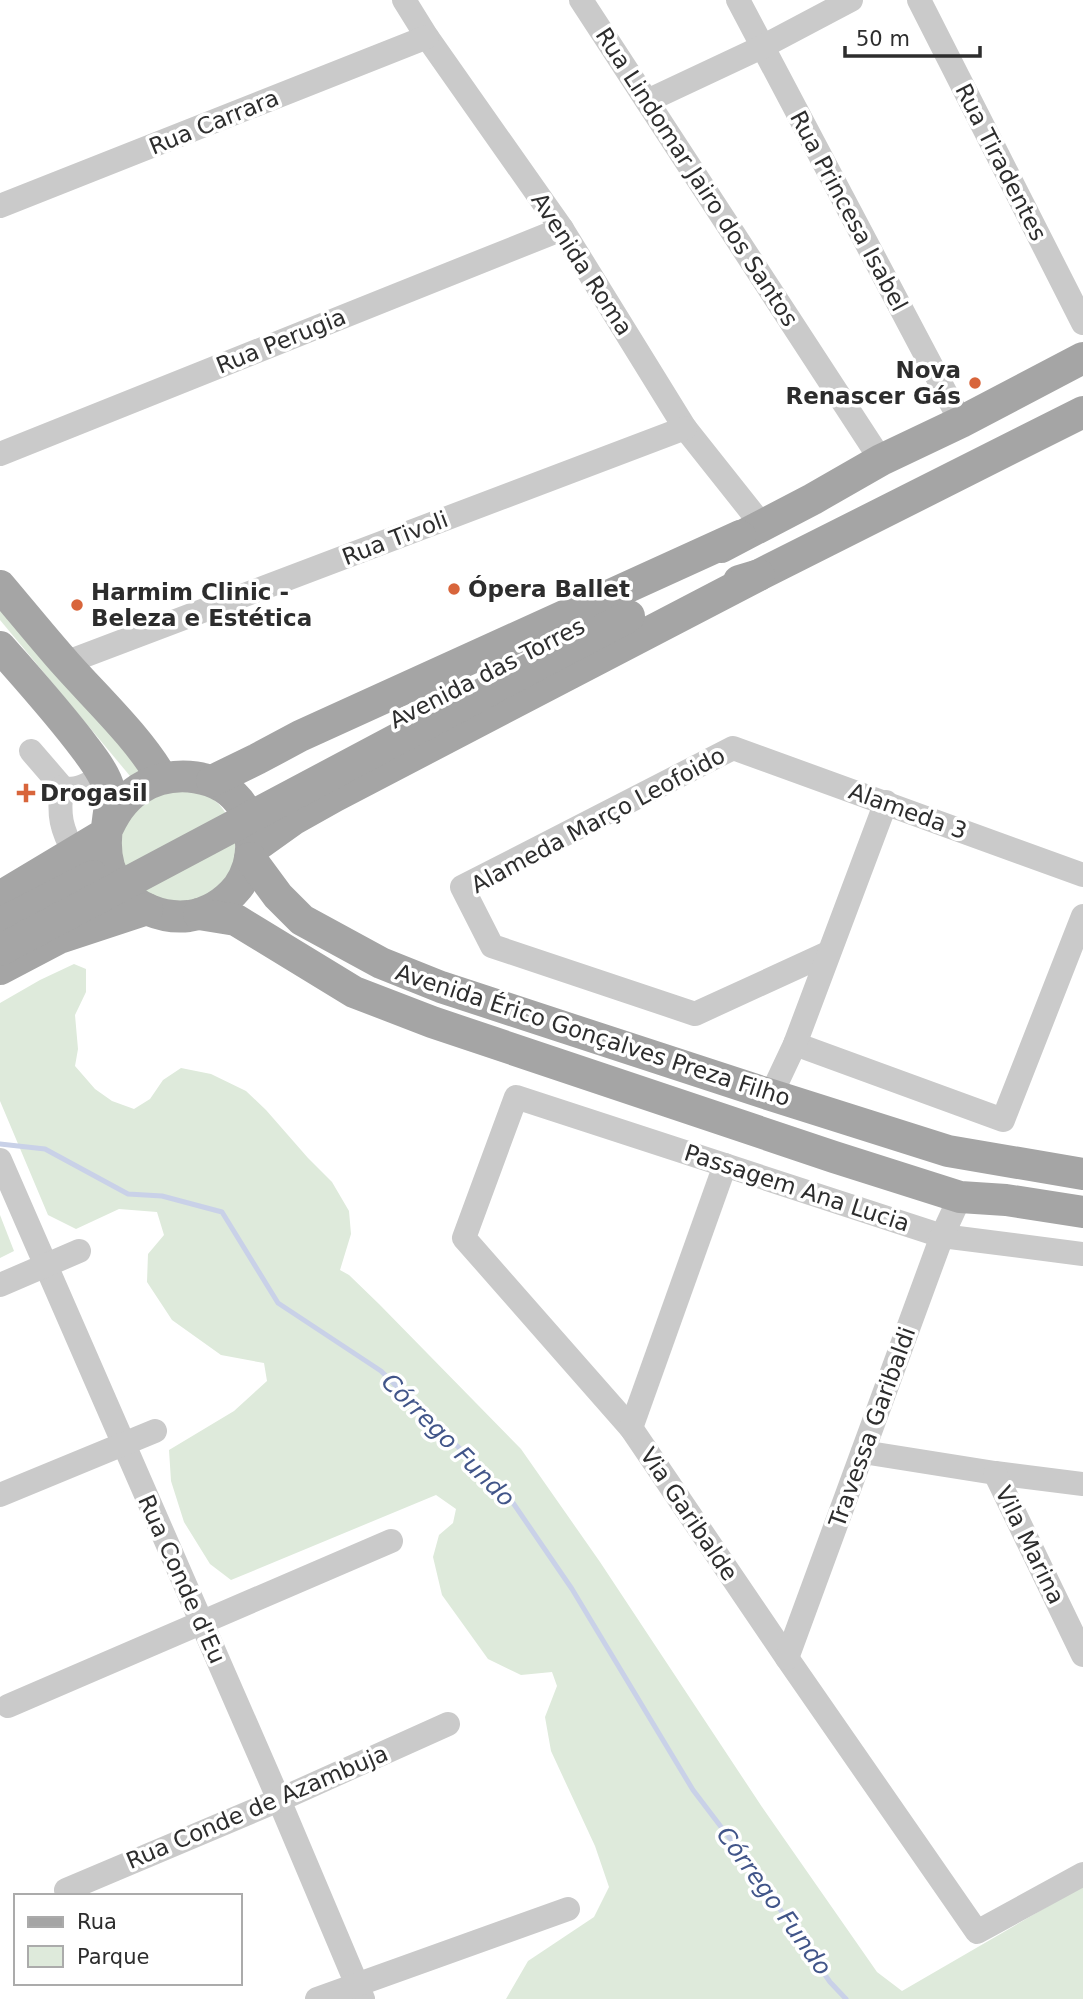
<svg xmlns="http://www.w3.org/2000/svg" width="1083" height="1999" viewBox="0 0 1083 1999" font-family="'DejaVu Sans',sans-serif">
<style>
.green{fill:#deeadb}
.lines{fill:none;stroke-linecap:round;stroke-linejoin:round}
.stream{stroke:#c9d1e8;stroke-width:5}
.minor{stroke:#cacaca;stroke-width:24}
.major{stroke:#a5a5a5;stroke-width:32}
.major-bridge{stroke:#a5a5a5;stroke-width:32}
.poi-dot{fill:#d8653b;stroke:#fff;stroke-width:2.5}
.labels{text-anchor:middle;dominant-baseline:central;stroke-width:7;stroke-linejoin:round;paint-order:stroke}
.street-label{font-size:23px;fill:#2d2d2d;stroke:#fff}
.poi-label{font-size:23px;font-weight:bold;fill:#2d2d2d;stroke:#fff;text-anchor:start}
.water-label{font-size:24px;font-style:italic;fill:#415589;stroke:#fff}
</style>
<rect width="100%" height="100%" fill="#fff"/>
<!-- green -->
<g class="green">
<polygon points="0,595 153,770 130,776 0,620"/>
<path d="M156,790C170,791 187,789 200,793C234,802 245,854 226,880C218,891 202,899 191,907L137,895L115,847L128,811Z"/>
<polygon points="74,964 86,969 86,992 75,1015 78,1049 75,1066 95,1089 112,1101 134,1109 150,1099 163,1080 181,1068 211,1074 246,1091 266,1110 308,1158 332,1182 349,1211 351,1234 340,1270 349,1275 379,1304 521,1449 600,1562 762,1807 877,1972 902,1991 1083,1886 1083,1999 506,1999 528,1961 594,1917 609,1887 595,1846 551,1751 545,1717 557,1686 552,1672 521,1675 488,1659 442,1595 433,1557 439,1535 453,1523 456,1509 436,1495 231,1580 210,1564 184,1522 171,1481 169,1450 234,1411 267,1381 264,1363 221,1355 172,1320 147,1282 148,1254 164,1235 157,1212 119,1209 76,1229 48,1215 0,1101 0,1003 40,980"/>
<polygon points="0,1215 14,1251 0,1258"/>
</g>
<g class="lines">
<!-- stream -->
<polyline class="stream" points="0,1144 45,1149 128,1194 162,1196 222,1212 278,1303 381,1371 509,1497 572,1589 693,1790 747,1861 830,1982 846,1999"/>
<!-- minor -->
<g class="minor">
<polyline points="404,0 427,37 562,229 685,428 762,525"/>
<polyline points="581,0 881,460"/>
<polyline points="738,0 961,422"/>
<polyline points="919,0 1083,323"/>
<polyline points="647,101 762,47 851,0"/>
<polyline points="0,206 427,37"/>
<polyline points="0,454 562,229"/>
<polyline points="65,663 685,428"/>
<path d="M31,751L62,787C77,793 90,782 104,776"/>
<path d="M62,787C58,815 61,829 75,854"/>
<polyline points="828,953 695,1014 492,946 462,887 733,748 1083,875"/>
<polyline points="795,1044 1003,1120 1083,916"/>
<polyline points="771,1095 795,1044 886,802"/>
<polyline points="0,1160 279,1800 363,1999"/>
<polyline points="1083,1254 942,1236 516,1097 464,1238 631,1428 787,1658 977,1932 1083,1874"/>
<polyline points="0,1285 79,1251"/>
<polyline points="631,1428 725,1165"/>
<polyline points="863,1452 995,1473 1083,1484"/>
<polyline points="995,1473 1083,1655"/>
<polyline points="0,1495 155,1431"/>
<polyline points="787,1658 942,1236 960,1197"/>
<polyline points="8,1706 391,1541"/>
<polyline points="66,1890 279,1800 448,1724"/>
<polyline points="317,1999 568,1909"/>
</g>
<!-- major -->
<g class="major">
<polyline points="721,547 813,499 881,460 961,422 1083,358"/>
<polyline points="739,581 759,575 1083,412"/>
<path d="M0,586C22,612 43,638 66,664C98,700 137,736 162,778"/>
<path d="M0,647C29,680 59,713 85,748C94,760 105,774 109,789C112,800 109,810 108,820C104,843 104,867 119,886C134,908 163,919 189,916C209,913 225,903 238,887C247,875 252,858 251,843C251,831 250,818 243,807C222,773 172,768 139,789C122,800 113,816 105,834L0,897"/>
<polyline points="212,781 257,759 300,736 740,536"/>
<polyline points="252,849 294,819 335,796 759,575"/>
<polyline points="250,858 278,896 302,920 381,963 441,987 771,1095 948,1151 1083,1174"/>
<polyline points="199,914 236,920 354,992 432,1022 834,1157 960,1197 1006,1200 1083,1212"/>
<polyline points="0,969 59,938 147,909"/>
</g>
<!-- major-bridge -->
<g class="major-bridge">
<polyline points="0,924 93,876"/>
<polyline points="0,950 629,616"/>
</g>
</g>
<!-- markers -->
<g class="poi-dot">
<circle cx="975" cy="383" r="7"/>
<circle cx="454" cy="589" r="7"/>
<circle cx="77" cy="605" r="7"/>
<path d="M22.5 782.5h7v7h7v7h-7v7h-7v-7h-7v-7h7z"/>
</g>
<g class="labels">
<!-- street labels -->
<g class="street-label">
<text transform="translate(214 122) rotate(-22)">Rua Carrara</text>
<text transform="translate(1001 162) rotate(63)">Rua Tiradentes</text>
<text transform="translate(697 177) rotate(57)">Rua Lindomar Jairo dos Santos</text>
<text transform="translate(849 211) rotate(62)">Rua Princesa Isabel</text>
<text transform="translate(582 264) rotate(57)">Avenida Roma</text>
<text transform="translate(281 341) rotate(-22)">Rua Perugia</text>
<text transform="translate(395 538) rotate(-21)">Rua Tivoli</text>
<text transform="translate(487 673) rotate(-27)">Avenida das Torres</text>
<text transform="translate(908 811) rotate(20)">Alameda 3</text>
<text transform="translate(598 820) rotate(-28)">Alameda Março Leofoido</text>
<text transform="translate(593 1035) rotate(18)">Avenida Érico Gonçalves Preza Filho</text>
<text transform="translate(797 1188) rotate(18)">Passagem Ana Lucia</text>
<text transform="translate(872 1427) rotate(-70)">Travessa Garibaldi</text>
<text transform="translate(689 1514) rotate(56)">Via Garibalde</text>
<text transform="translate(1030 1545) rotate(64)">Vila Marina</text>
<text transform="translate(182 1579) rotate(66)">Rua Conde d'Eu</text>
<text transform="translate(257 1807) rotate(-23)">Rua Conde de Azambuja</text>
</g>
<!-- poi labels -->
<g class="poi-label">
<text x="961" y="370" text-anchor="end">Nova<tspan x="961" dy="26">Renascer Gás</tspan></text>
<text x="468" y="589">Ópera Ballet</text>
<text x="91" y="592">Harmim Clinic -<tspan x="91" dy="26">Beleza e Estética</tspan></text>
<text x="40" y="793">Drogasil</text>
</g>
<!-- water labels -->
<g class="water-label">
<text transform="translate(448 1440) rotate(45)">Córrego Fundo</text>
<text transform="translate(774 1901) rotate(54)">Córrego Fundo</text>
</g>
</g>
<!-- legend -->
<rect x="14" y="1894" width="228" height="91" fill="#ffffff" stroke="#ababab" stroke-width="2"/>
<rect x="28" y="1917" width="35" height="10" fill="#a5a5a5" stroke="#ababab" stroke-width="2"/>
<text x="77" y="1929" font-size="21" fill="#2d2d2d">Rua</text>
<rect x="28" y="1946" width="35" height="21" fill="#deeadb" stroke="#ababab" stroke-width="2"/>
<text x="77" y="1964" font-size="21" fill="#2d2d2d">Parque</text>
<!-- scale -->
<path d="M845 46v10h135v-10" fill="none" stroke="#2d2d2d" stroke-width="3.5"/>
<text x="856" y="46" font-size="21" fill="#2d2d2d" stroke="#ffffff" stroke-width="5" paint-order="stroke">50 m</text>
</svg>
